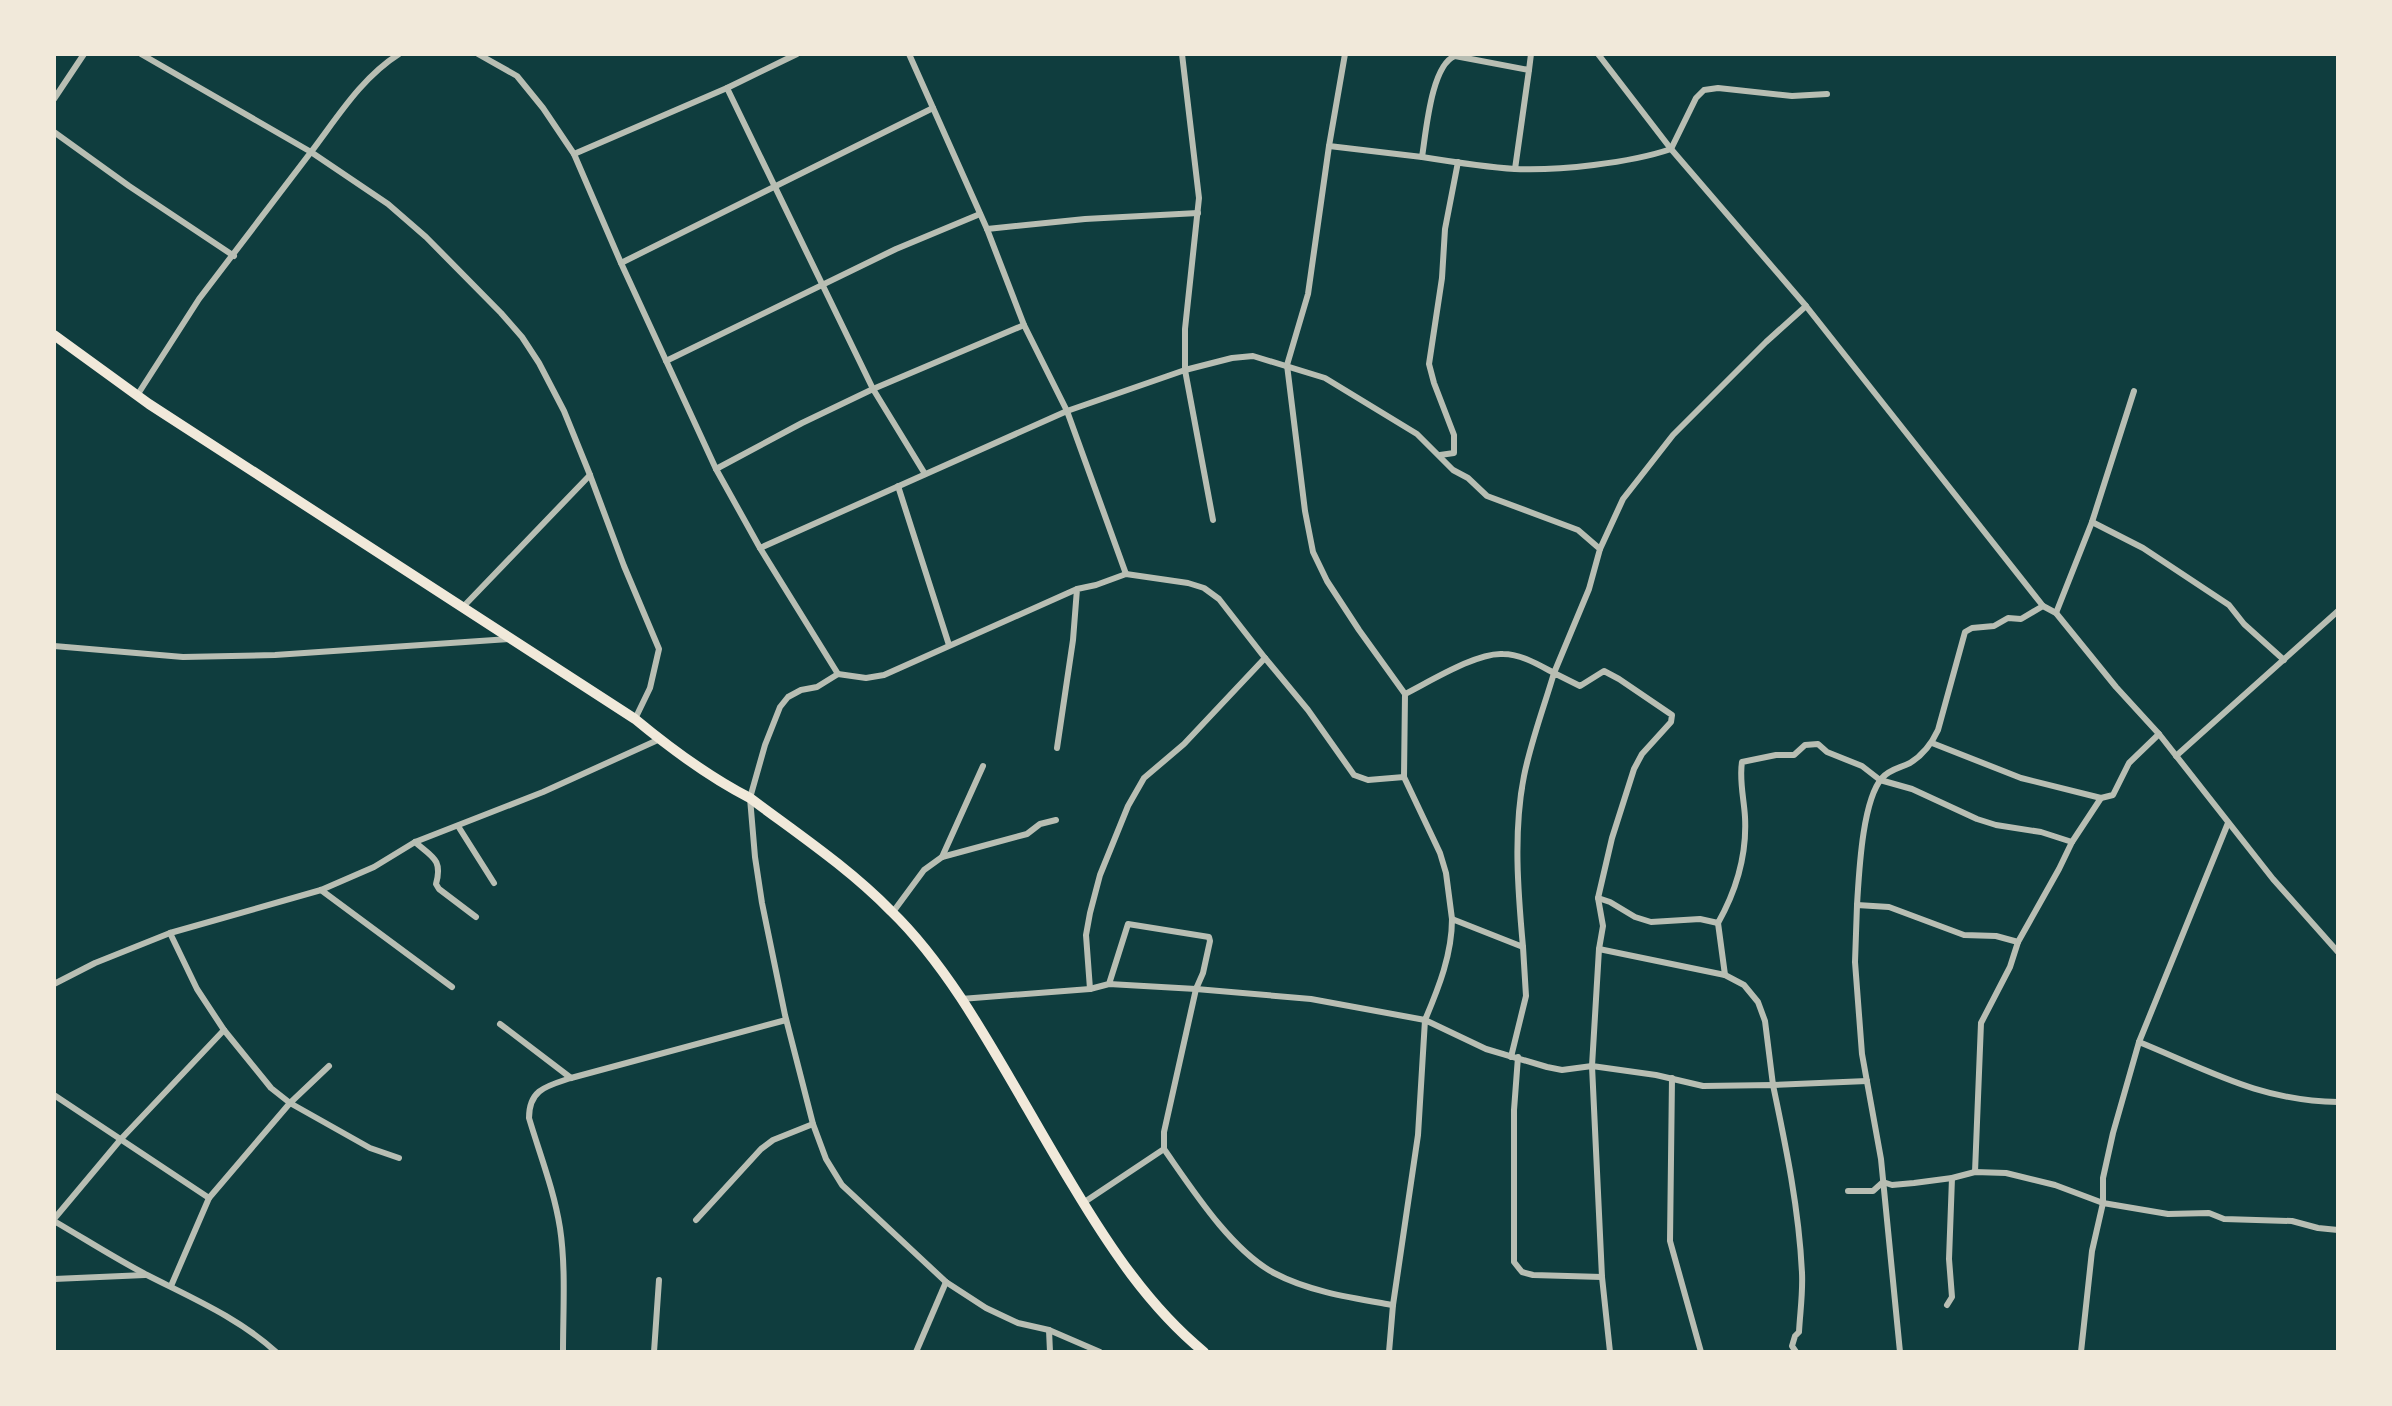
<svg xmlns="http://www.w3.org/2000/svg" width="2392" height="1406" viewBox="0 0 2392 1406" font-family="Manrope,sans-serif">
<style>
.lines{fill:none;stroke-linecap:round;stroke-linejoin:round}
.minor{stroke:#b8beb3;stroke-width:6}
.trunk{stroke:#f1e9da;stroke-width:10}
</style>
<rect width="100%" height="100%" fill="#0f3d3e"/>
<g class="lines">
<!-- minor -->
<g class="minor">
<path d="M399,54C361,78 337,118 311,152L388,204L426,237L501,313L522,337L539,363L564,411L590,475L624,566L659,649L650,688L635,719"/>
<polyline points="478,54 517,76 543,108 574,154 621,263 716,469 760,548"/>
<polyline points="909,54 987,229 1024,325 1067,411 1185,370 1213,520"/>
<path d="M1182,54L1199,198L1185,329V370L1232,358L1253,356L1325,378L1417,434L1453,470L1468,478L1487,496L1578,530L1600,549L1589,589L1554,673C1539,665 1521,654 1503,654C1477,652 1429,682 1405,694L1404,777"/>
<path d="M1345,54L1329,146L1422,157C1426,133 1431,65 1455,56L1529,70L1531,54"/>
<polyline points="1598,54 1671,149 1806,306 2043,606 2056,613 2116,687 2159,734 2273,879 2338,952"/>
<polyline points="727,88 873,389 925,474"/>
<polyline points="54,99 84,54"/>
<polyline points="54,132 129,186 234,256"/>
<polyline points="1329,146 1308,294 1287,365 1305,511 1313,552 1327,581 1359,630 1405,694"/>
<polyline points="574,154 727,88 797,54"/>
<path d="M1422,157C1453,162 1484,167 1515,169C1558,171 1630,163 1671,149L1696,98L1704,90L1718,88L1792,96L1827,94"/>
<polyline points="1515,169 1529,70"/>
<polyline points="987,229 1085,219 1198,213"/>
<polyline points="621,263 933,108"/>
<polyline points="666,361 896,249 980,214"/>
<polyline points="138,394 199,299 311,152 141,54"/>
<polyline points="1440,455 1454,453 1454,435 1434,383 1429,364 1442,278 1445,229 1458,162"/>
<polyline points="716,469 802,423 873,389 1024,325"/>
<polyline points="898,486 949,645"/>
<polyline points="2092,522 2143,548 2229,605 2244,624 2284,660"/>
<polyline points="1600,549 1623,499 1673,435 1766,342 1806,306"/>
<polyline points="1077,589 884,675 866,678 838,674 817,687 801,690 788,697 780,707 765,745 750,798 755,857 762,903 785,1015 813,1124 826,1159 842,1185 946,1282 986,1308 1018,1323 1049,1330 1100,1352"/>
<polyline points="462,608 590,475"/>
<polyline points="2056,613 2092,522 2134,391"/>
<polyline points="54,646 183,657 275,655 509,639"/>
<polyline points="838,674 760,548 1067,411 1126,574"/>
<polyline points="1932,743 2021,778 2101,798"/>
<polyline points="1057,748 1073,640 1077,589 1096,585 1126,574 1188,583 1204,588 1219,599 1265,658"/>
<polyline points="2176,756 2338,611"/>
<polyline points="458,826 494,883"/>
<path d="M415,842C432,857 443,859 436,884L439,889L476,917"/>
<polyline points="942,857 1027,834 1040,824 1056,820"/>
<polyline points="321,890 452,987"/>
<path d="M1598,898L1610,902L1635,917L1651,922L1700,919L1718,923C1736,891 1747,854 1745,817C1744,799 1739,780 1742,762L1776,755H1794L1805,745L1818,744L1827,752L1862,766L1880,780L1912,789L1977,819L1996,825L2041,832L2072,842"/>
<path d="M1857,905C1859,874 1862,801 1882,778C1890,769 1900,768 1910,763C1923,755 1932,743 1938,730L1965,632L1972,628L1994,626L2008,618L2021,619L2043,606"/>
<polyline points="893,912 924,870 942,857 983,766"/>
<polyline points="1718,923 1725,975"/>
<polyline points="170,933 197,989 224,1030"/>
<polyline points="1599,949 1725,975 1744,985 1758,1002 1765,1021 1773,1085 1867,1081"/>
<polyline points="54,984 95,963 170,933 321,890 374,867 415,842 543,792 660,739"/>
<polyline points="1090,989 1086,935 1090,913 1100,875 1128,806 1144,778 1184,744 1265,658 1308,710 1354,775 1368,780 1404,777 1440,853 1446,873 1452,919"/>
<polyline points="961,999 1090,989 1109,984 1196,989 1203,973 1210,941 1209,937 1128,924 1109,984"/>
<polyline points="500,1024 571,1078"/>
<path d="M2139,1042C2208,1070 2260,1101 2338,1102"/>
<polyline points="1511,1057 1526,996 1523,947"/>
<polyline points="1518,1057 1514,1110 1514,1262 1522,1272 1533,1275 1602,1277"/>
<polyline points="329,1066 290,1103 370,1148 399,1158"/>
<polyline points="1672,1078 1670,1241 1701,1352"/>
<polyline points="54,1095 209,1198"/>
<path d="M1164,1149C1192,1189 1231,1250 1274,1273C1310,1292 1353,1298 1393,1305"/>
<polyline points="1975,1172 1981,1023 2010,967 2018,942"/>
<polyline points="1848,1191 1873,1191 1883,1182 1892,1185 1914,1183 1952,1178 1975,1172 2006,1173 2055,1185 2103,1203 2168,1214 2209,1213 2224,1219 2292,1221 2318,1228 2338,1230"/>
<path d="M1083,1203L1164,1149V1132L1196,989L1311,999L1425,1020C1439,987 1452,954 1452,919L1523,947C1518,892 1513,831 1524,776C1531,741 1544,707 1554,673L1580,686L1604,671L1619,679L1672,715L1671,722L1642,754L1634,769L1612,838L1598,898L1603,926L1599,949L1592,1066L1656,1075L1703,1086L1773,1085C1786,1147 1799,1209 1802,1273C1803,1293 1800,1313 1799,1332L1795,1336L1792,1346L1796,1352"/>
<polyline points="54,1219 121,1139 224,1030 271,1088 290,1103 209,1198 171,1286"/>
<polyline points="696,1220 761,1149 773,1140 813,1124"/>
<path d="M54,1221C85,1239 116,1259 147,1275C192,1298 239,1318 276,1352"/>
<polyline points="54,1279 145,1275"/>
<polyline points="1947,1305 1952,1297 1949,1259 1952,1178"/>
<polyline points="1049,1330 1050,1352"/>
<path d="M563,1352C563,1311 566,1268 560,1228C554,1190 540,1155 529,1118C529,1089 547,1086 571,1078L786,1020"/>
<polyline points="654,1352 659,1280"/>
<polyline points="916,1352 946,1282"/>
<polyline points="1389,1352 1393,1305 1418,1135 1425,1020 1486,1049 1547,1067 1562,1070 1592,1066 1602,1277 1610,1352"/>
<polyline points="1900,1352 1881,1159 1862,1054 1855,962 1857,905 1889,907 1964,935 1996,936 2018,942 2059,869 2072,842 2101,798 2113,795 2129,763 2159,734"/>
<polyline points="2081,1352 2092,1251 2103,1203 2103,1178 2113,1133 2139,1042 2228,823"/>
</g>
<!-- trunk -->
<path class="trunk" d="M54,335L149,404L635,719C670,748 709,777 750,798C798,834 849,868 891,911C917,936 941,968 961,998C1001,1059 1035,1124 1073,1186C1109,1246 1149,1307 1204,1352"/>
</g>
<!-- border -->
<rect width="2392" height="1406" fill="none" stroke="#f1e9da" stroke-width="112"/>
</svg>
